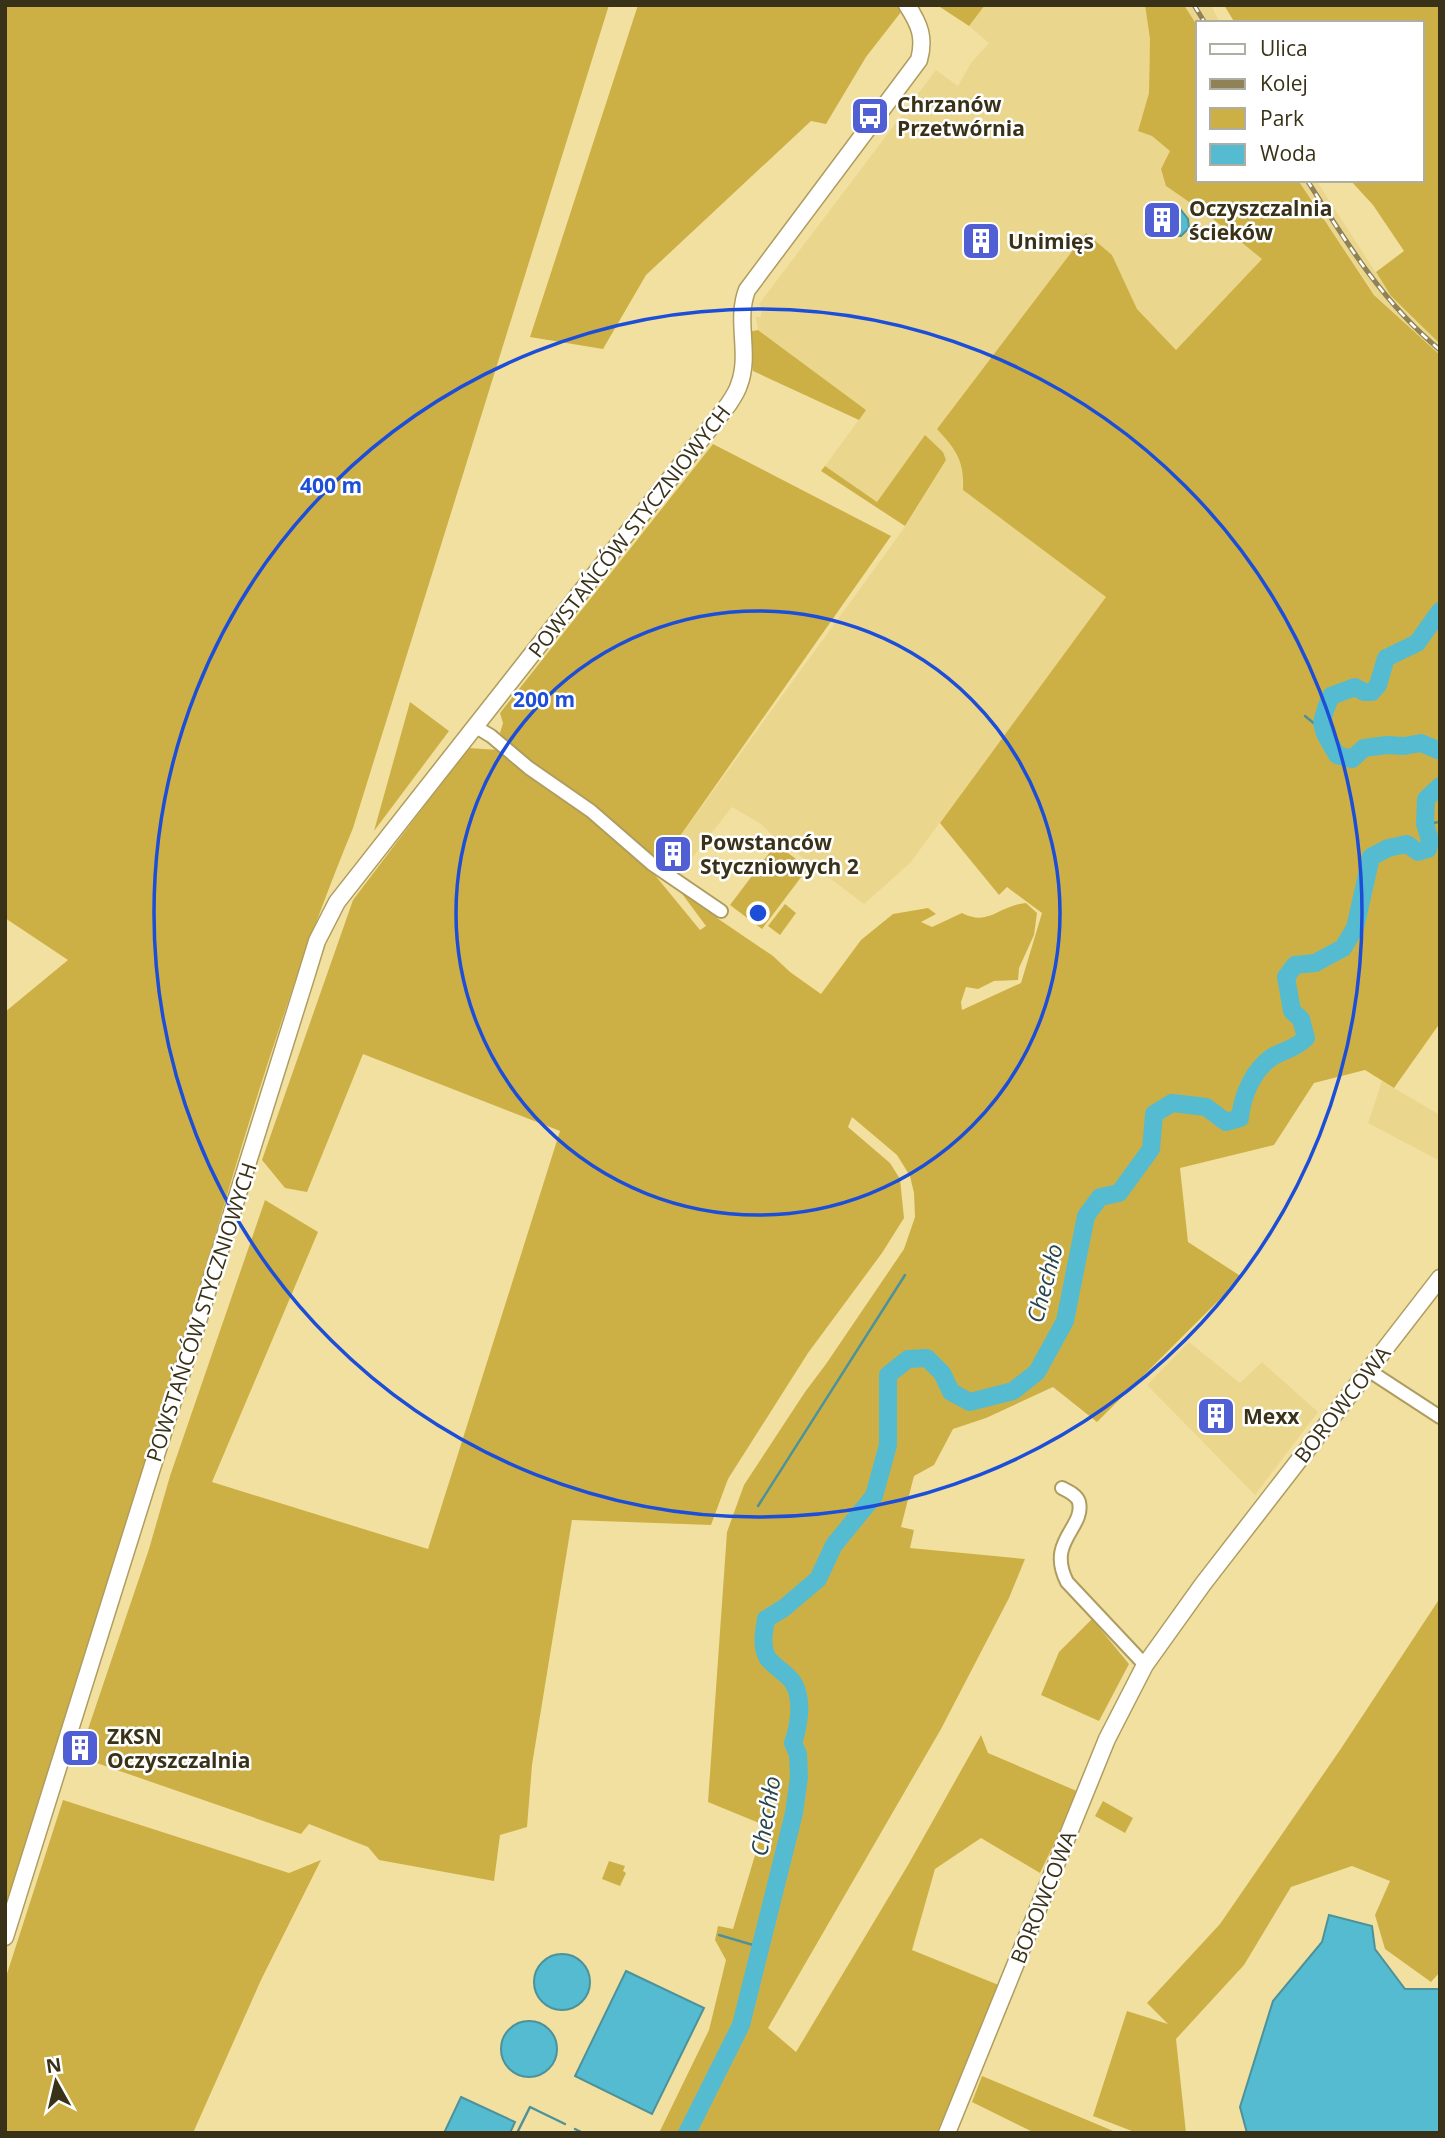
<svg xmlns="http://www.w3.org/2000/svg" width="1445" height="2138" viewBox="0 0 1445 2138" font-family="'Open Sans',sans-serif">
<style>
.built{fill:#ebd68e}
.green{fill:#cdb045}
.water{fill:#55bbd1;stroke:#4d929a;stroke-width:2}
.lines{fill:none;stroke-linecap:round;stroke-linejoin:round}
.stream{stroke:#4d929a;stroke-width:2.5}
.river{stroke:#55bbd1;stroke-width:18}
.minor-casing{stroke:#af9d5f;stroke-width:16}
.tertiary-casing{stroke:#af9d5f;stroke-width:19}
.minor{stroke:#fff;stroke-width:12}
.tertiary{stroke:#fff;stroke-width:16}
.rail-casing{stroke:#8e8256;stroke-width:5}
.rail{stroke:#fff;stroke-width:2.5;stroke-dasharray:8;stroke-linecap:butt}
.ring{fill:none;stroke:#1d4ed8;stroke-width:3.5}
.labels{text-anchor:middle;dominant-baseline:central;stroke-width:5;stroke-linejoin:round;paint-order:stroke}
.poi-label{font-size:21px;font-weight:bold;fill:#393218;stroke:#fff;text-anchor:start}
.street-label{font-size:21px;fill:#393218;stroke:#fff}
.water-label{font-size:23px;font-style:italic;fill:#26454c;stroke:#fff}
.centre{fill:#1d4ed8;stroke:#fff;stroke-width:3.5}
.ring-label{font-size:21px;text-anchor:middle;font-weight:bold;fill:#1d4ed8;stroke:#fff;stroke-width:5;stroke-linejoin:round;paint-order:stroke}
</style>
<rect width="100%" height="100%" fill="#f2e0a0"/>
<!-- built -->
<g class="built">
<polygon points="985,5 1145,5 1150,39 1149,94 1138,130 1152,136 1171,151 1166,186 1208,215 1263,258 1176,350 1137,309 1112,255 937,429 952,445 961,462 963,490 1107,597 910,863 864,904 770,833 761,824 732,807 692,858 673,846 907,524 946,460 925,435 877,502 825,466 866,410 758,330 756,317 761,317 762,308 759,304 936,70 958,86 971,63 989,43 969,26"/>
<polygon points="1184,5 1211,5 1220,23 1198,23 1198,27"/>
<polygon points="1298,180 1316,180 1391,296 1440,344 1440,355 1375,295"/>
<polygon points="1382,1081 1440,1115 1440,1161 1368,1123"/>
<polygon points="1189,1342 1240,1383 1262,1362 1318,1412 1255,1495 1147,1385"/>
</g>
<!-- green -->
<g class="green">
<path d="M5,5H609L353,828C271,1027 216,1235 155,1441C122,1550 86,1659 52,1768L42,1788L5,1921V1012L68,960L5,918Z"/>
<polygon points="638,5 897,5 901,12 866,57 826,124 811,121 646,275 603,349 530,337"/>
<polygon points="937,5 985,5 969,26"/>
<path d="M1145,5H1184L1198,27V180H1298L1374,295L1440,355V1023L1394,1088L1365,1070L1314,1083L1274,1145L1180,1168L1188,1242L1242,1277L1097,1422L1053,1387L986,1418L953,1429L934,1465L914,1476L901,1527L914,1530L910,1548L1025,1559L1009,1598L941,1729L768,2028L796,2052L908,1865L981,1735L988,1753L1079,1792L1040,1873L981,1838L935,1869L912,1950L1001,1986L943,2133H696L746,2020L759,1969L749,1966L736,2024L682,2133H659L709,2030L726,1960L715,1940L718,1926L733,1929L764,1825L708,1802L727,1532L744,1485L805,1392L826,1364L904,1249L915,1217L914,1193L910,1176L897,1155L852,1117L848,1127L890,1163L900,1179L904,1218L882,1253L808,1353L728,1479L711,1525L572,1520L532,1765L527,1827L500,1835L494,1881L379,1860L368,1847L309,1824L301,1834L91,1761L83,1744L149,1549L170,1476L265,1200L318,1232L212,1482L428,1549L560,1131L363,1054L307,1192L285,1188L262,1160L353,900L468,748L500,750L506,743L500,733L503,723L500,713L713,444L891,536L673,846L645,863L700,930L706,926L674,883L719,914L717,918L773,956L790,972L821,994L861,940L893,914L928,908L936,914L921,922L932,927L962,913C989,927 999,905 1026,903L1037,913L1034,935L1019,968L1018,980L994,981L978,989L966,987L961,1002L962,1010L1021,983L1042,913L1007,887L999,895L940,823L1106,597L963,490C964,460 957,451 937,429L1086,233L1112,255L1137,309L1176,350L1262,259L1208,215L1166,186L1161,169L1170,151L1152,136L1138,131L1149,93L1150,39Z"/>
<polygon points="1224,5 1440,5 1440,344 1391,296 1376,272 1404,251 1373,205 1350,180 1422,180 1422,23 1235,23"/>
<polygon points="758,330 866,410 859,420 753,371 748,332"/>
<polygon points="925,435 943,452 946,460 905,526 821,471 825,466 877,502"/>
<polygon points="410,702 449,731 374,831"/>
<polygon points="776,844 808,868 762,929 730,905"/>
<polygon points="785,904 796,913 780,935 768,926"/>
<polygon points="1440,1598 1440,1972 1431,1982 1385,1949 1375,1915 1390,1881 1352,1866 1291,1887 1244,1965 1176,2039 1186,2133 1137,2133 1093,2116 1127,2011 1168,2024 1147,2003 1220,1924 1340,1750"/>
<polygon points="1092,1619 1129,1664 1099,1721 1041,1695 1059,1652"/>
<polygon points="63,1800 289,1873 321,1860 261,1980 193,2133 5,2133 5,1980"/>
<polygon points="1103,1801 1133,1818 1125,1833 1095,1816"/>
<polygon points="609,1861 625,1866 623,1871 626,1873 620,1886 602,1879"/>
<polygon points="982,2076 1118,2133 1035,2133 972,2102"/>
</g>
<!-- water -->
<g class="water">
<polygon points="1181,210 1188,219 1189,228 1181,236 1171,236 1163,228"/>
<polygon points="1329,1915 1372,1926 1375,1949 1405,1989 1440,1989 1440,2133 1247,2133 1240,2107 1273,2001 1322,1942"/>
<circle cx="562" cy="1982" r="28"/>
<polygon points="626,1971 704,2008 652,2114 575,2076"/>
<circle cx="529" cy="2049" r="28"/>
<polygon points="461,2097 515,2122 510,2133 444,2133"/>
</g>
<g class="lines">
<!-- stream -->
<g class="stream">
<polyline points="1305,716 1321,729"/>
<polyline points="1425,824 1440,822"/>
<polyline points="758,1506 905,1275"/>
<polyline points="719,1935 760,1947"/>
<polyline points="575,2129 583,2133"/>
<polyline points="517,2133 530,2107 565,2124"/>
</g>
<!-- river -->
<g class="river">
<path d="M1440,611L1417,643L1386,658L1378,685L1372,692H1364L1355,687L1331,696C1317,728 1321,726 1337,755L1352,759L1364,748L1387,745L1404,746L1421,743L1440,751"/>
<path d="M687,2133L741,2025L794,1813L799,1777L798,1754L793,1743C799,1726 803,1701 794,1684C788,1673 773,1667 767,1657C761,1645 764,1631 766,1619L784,1608L818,1579L834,1545L874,1496L888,1445V1375L908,1359L927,1358L942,1373L951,1392L970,1402L1013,1391L1037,1372L1065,1321L1086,1216L1100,1197L1119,1193L1151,1149L1154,1114L1172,1103L1206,1107L1226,1122L1240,1118C1242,1096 1253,1070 1272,1057C1285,1049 1292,1051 1306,1038L1301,1019L1292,1011L1286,977L1295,965L1315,963L1343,948L1355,928L1371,857L1388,848L1407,844L1418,852L1428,849L1430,840L1425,824L1426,799L1440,786"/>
</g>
<defs>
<g id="minor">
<polyline points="476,727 491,736 529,768 591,811 652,864 721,911"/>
<polyline points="1368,1370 1440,1417"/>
<path d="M1062,1488C1068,1491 1077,1495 1079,1502C1085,1528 1046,1541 1067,1582L1145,1665"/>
</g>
<g id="tertiary">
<path d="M5,1937L305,980L317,941L337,902L728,405C732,399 737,392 739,385C751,354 735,321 747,290L919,60C925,38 920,25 907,5"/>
<polyline points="947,2133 1107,1739 1145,1665 1203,1584 1440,1278"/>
</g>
</defs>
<!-- minor casing -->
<use href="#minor" class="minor-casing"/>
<!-- tertiary casing -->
<use href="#tertiary" class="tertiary-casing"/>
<!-- minor -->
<use href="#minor" class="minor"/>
<!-- tertiary -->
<use href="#tertiary" class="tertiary"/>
<defs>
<g id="rail">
<polyline points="1194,5 1205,23"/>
<path d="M1307,180C1346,242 1383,303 1440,350"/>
</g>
</defs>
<!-- rail casing -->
<use href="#rail" class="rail-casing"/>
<!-- rail -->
<use href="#rail" class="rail"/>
</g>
<!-- distance rings -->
<g class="ring">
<circle cx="758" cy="913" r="302"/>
<circle cx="758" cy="913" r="604"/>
</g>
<!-- icons -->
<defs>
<symbol id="bus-square" viewBox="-11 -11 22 22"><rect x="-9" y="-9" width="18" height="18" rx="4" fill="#515fd5" stroke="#fff"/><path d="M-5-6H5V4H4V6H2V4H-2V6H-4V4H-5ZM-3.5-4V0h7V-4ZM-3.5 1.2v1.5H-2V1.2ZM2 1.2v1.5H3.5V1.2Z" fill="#fff"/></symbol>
<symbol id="building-square" viewBox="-11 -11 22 22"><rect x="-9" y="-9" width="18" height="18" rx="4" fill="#515fd5" stroke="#fff"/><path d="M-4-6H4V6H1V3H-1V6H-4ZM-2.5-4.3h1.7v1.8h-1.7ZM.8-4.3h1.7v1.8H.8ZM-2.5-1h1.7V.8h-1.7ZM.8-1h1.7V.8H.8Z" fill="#fff"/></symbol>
</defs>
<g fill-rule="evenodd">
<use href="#bus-square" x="848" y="94" width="44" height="44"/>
<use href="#building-square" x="1140" y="198" width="44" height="44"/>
<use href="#building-square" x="959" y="219" width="44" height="44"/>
<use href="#building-square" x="651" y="832" width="44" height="44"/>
<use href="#building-square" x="1194" y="1394" width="44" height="44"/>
<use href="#building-square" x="58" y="1726" width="44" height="44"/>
</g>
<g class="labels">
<!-- poi labels -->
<g class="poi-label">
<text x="897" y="104">Chrzanów<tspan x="897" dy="24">Przetwórnia</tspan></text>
<text x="1189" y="208">Oczyszczalnia<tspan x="1189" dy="24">ścieków</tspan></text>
<text x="1008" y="241">Unimięs</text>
<text x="700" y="842">Powstanców<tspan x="700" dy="24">Styczniowych 2</tspan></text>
<text x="1243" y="1416">Mexx</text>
<text x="107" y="1736">ZKSN<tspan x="107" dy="24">Oczyszczalnia</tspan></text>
</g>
<!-- street labels -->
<g class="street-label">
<text transform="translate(629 531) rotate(-52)">POWSTAŃCÓW STYCZNIOWYCH</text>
<text transform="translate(201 1312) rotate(-72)">POWSTAŃCÓW STYCZNIOWYCH</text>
<text transform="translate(1342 1404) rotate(-52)">BOROWCOWA</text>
<text transform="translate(1043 1897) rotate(-68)">BOROWCOWA</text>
</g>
<!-- water labels -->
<g class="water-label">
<text transform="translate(1044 1283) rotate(-75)">Chechło</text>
<text transform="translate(765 1816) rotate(-80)">Chechło</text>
</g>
</g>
<circle cx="758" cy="913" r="10" class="centre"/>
<g class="ring-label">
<text x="331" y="493">400 m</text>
<text x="544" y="707">200 m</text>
</g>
<!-- border -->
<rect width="1445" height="2138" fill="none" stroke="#393218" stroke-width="14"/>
<!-- legend -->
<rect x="1196" y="21" width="228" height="161" fill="#ffffff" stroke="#b0ada3" stroke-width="2"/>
<rect x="1210" y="44" width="35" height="10" fill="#ffffff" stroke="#b0ada3" stroke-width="2"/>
<text x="1260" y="56" font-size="21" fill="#393218">Ulica</text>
<rect x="1210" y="79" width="35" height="10" fill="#8e8256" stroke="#b0ada3" stroke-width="2"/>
<text x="1260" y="91" font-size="21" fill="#393218">Kolej</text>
<rect x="1210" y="108" width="35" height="21" fill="#cdb045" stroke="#b0ada3" stroke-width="2"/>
<text x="1260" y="126" font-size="21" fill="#393218">Park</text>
<rect x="1210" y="144" width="35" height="21" fill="#55bbd1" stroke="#b0ada3" stroke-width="2"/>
<text x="1260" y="161" font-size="21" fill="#393218">Woda</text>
<!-- north arrow -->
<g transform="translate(56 2082) rotate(352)" stroke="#ffffff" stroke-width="5" paint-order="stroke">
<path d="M0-5L12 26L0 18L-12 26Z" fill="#393218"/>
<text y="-10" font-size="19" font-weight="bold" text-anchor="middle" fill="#393218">N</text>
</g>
</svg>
